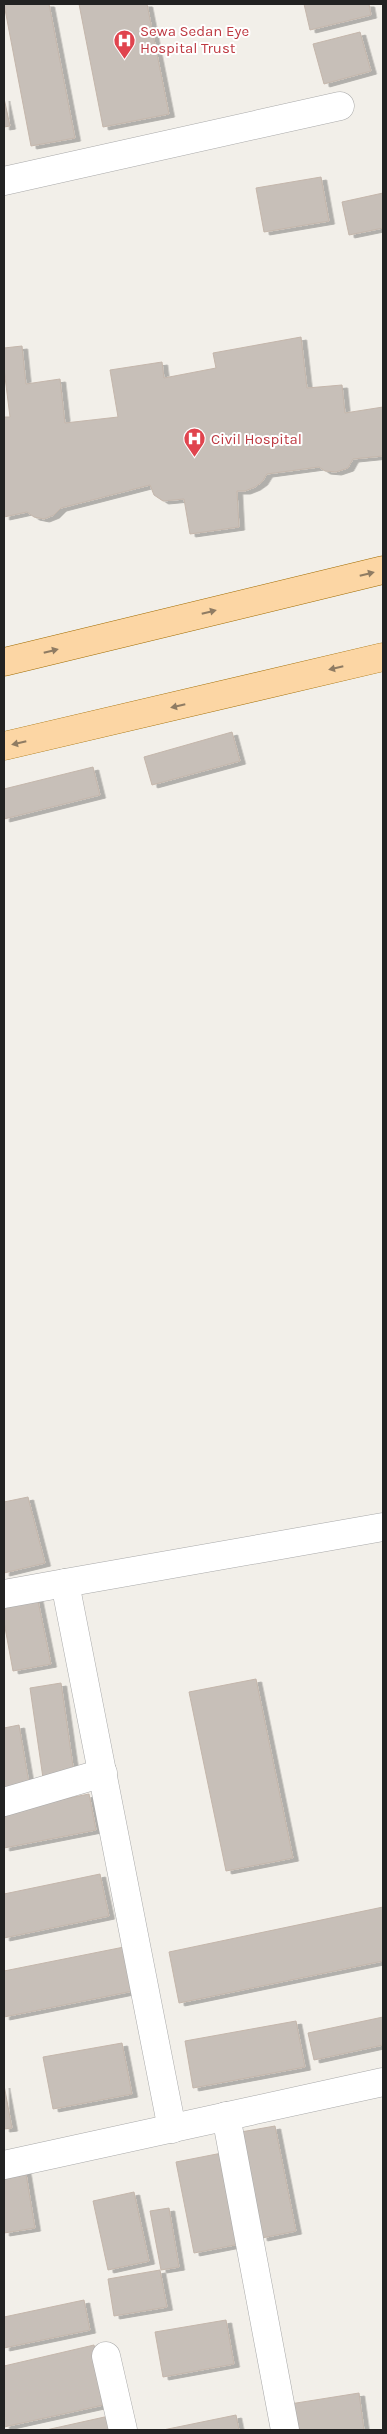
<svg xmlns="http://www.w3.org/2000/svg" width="387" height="2434" viewBox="0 0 387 2434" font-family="Karla,sans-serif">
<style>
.building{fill:#c7bfb8;stroke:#c4b6ab;filter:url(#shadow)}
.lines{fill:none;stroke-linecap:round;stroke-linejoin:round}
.minor-casing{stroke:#a9a9a9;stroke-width:29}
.primary-casing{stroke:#a06b00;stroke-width:29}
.minor{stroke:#fff;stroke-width:28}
.primary{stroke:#fcd6a4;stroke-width:28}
.oneway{fill:#8f7c63}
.labels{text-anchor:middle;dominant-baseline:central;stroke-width:4;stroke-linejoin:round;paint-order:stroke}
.health-label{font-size:15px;fill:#be3a42;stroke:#fff;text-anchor:start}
</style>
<defs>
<filter id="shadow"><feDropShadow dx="5.5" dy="3" stdDeviation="0" flood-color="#0004"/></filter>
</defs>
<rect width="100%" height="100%" fill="#f2efe9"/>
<!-- building -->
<g class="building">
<polygon points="4,4 49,4 75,138 31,146"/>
<polygon points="79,4 147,4 169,114 103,127"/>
<polygon points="304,4 369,4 371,15 310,30"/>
<polygon points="360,32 371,71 324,84 313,44"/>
<polygon points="4,98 10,126 4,127"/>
<polygon points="321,177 329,221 264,232 256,188"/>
<polygon points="383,193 383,228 349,235 342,202"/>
<polygon points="301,337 307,388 342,385 345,413 383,407 383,456 353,459 348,468 336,472 325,471 319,467 267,474 262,482 255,487 245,491 237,491 239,527 190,534 184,499 163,501 154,495 150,485 61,508 54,515 44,519 34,517 27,512 4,517 4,417 10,417 4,369 4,348 22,346 26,384 60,379 65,423 118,417 110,370 162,362 164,378 216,368 213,353"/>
<polygon points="232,732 240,761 152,785 144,757"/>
<polygon points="93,767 100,795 4,819 4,789"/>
<polygon points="28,1497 45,1563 4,1573 4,1502"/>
<polygon points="37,1596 51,1664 13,1671 4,1622 4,1603"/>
<polygon points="256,1679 293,1858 226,1871 189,1692"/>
<polygon points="61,1683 75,1780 44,1785 30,1688"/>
<polygon points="19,1725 30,1789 4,1796 4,1728"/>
<polygon points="89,1794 96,1830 4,1848 4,1811"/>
<polygon points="100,1874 109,1916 4,1938 4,1894"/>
<polygon points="383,1907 383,1961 179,2003 169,1952"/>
<polygon points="124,1947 133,1991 4,2017 4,1971"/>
<polygon points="383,2017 383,2045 314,2060 308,2033"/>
<polygon points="296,2021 305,2067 193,2088 185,2041"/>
<polygon points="122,2043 132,2094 53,2109 43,2057"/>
<polygon points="4,2085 12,2128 4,2129"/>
<polygon points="275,2126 296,2231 262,2238 241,2132"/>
<polygon points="222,2153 240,2244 194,2253 176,2162"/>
<polygon points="24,2162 35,2228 4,2233 4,2166"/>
<polygon points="134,2192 149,2261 108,2270 93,2201"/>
<polygon points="169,2208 179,2267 161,2270 150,2211"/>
<polygon points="160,2270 167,2307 114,2316 108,2279"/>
<polygon points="84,2300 90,2330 4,2348 4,2317"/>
<polygon points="226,2320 234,2364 163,2377 155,2332"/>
<polygon points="94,2345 108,2404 4,2427 4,2366"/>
<polygon points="359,2393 364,2430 294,2430 290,2404"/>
<polygon points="236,2415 239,2430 163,2430"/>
<polygon points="109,2416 112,2430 46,2430"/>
</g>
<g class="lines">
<defs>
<g id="minor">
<polyline points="4,181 340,106"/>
<polyline points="65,1583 383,1527"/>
<polyline points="4,1594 65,1583 172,2129"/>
<polyline points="4,1802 103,1773"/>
<polyline points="226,2116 285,2430"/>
<polyline points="4,2165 383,2082"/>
<polyline points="106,2356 123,2430"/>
</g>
<g id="primary">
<polyline points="4,662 383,570"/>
<polyline points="4,746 383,657"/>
</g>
</defs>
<!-- minor casing -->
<use href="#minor" class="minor-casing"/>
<!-- primary casing -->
<use href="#primary" class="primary-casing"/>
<!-- minor -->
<use href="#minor" class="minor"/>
<!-- primary -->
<use href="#primary" class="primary"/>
</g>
<!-- one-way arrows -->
<defs><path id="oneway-solid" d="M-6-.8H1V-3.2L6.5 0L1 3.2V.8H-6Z" transform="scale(1.25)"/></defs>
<g class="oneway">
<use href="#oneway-solid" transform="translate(367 574) rotate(-14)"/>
<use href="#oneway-solid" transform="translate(209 612) rotate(-14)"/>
<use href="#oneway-solid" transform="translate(51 651) rotate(-14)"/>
<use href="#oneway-solid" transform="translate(336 668) rotate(167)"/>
<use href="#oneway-solid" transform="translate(178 706) rotate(167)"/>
<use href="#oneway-solid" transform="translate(19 743) rotate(167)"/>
</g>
<!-- icons -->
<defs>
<symbol id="hospital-pin" viewBox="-11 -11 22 30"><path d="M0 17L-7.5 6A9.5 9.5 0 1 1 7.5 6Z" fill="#e0444e" stroke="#fff"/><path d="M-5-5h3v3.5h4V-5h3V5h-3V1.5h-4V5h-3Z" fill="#fff"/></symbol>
</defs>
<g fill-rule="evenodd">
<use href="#hospital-pin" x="112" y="28" width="25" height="34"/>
<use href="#hospital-pin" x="182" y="426" width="25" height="34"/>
</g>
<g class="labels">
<!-- health labels -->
<g class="health-label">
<text x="140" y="31">Sewa Sedan Eye<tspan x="140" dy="17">Hospital Trust</tspan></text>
<text x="211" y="439">Civil Hospital</text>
</g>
</g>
<!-- border -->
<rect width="387" height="2434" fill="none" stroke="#222222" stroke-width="10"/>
</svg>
